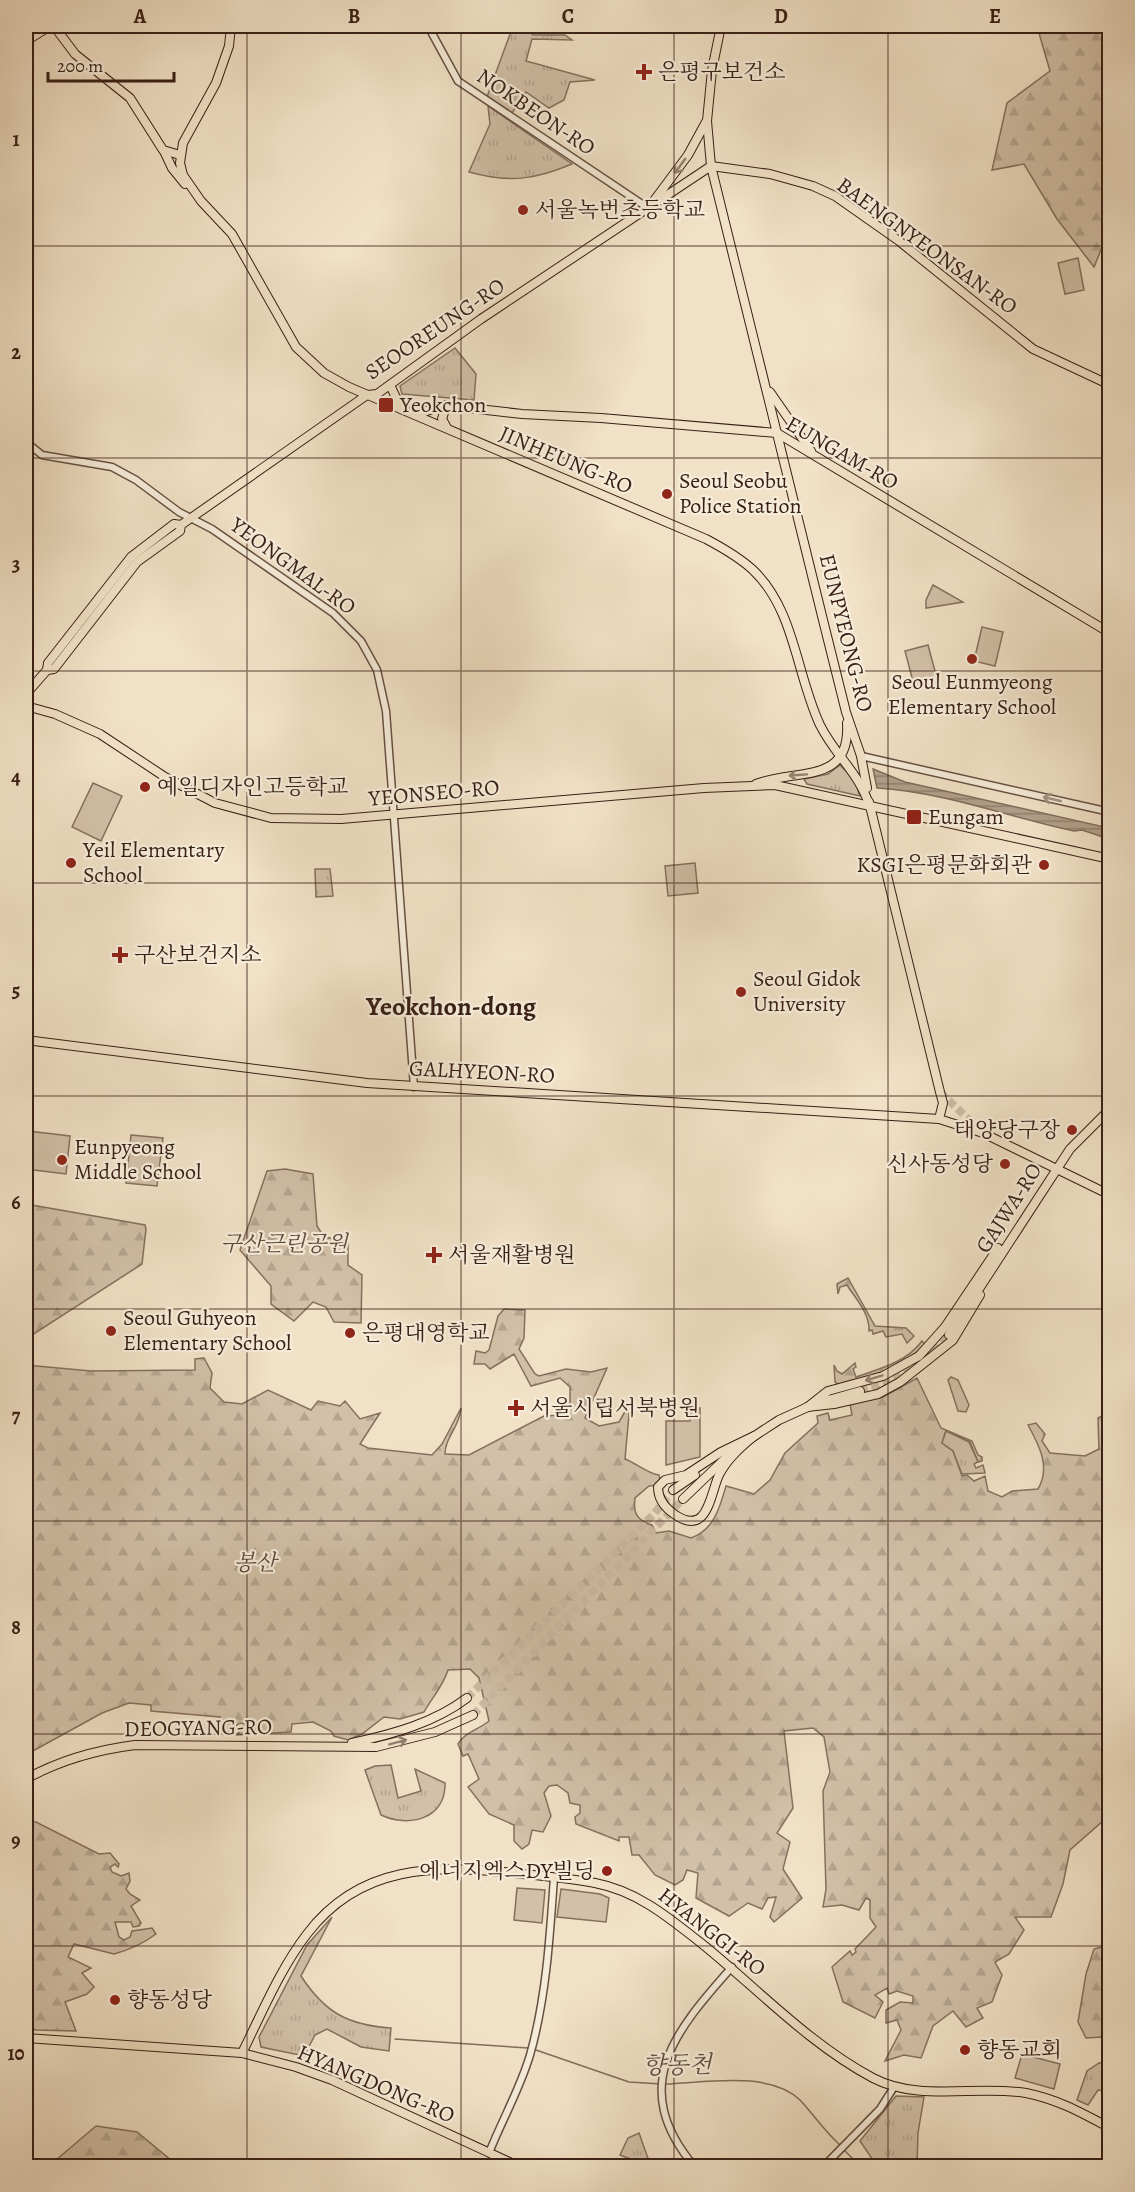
<svg xmlns="http://www.w3.org/2000/svg" width="1135" height="2192" viewBox="0 0 1135 2192" font-family="Alegreya,'Noto Serif KR',serif">
<style>
.forest{fill:url(#forest-firs);stroke:#85705e;stroke-width:1.5}
.park{fill:url(#park-tufts);stroke:#85705e;stroke-width:1.5}
.garden{fill:#d2c0a8;stroke:#85705e;stroke-width:1.5}
.water{fill:url(#water-rules);stroke:#816c5b;stroke-width:1.5}
.lines{fill:none;stroke-linecap:round;stroke-linejoin:round}
.stream{stroke:#816c5b;stroke-width:1.5}
.major-tunnel{stroke:#ccbaa3;stroke-width:8;stroke-dasharray:8 4;stroke-linecap:butt}
.minor-casing{stroke:#665041;stroke-width:9}
.major-casing{stroke:#381f15;stroke-width:10}
.minor{stroke:#f6ecda;stroke-width:6}
.major{stroke:#f1e1c6;stroke-width:8}
.oneway{stroke:#94806e}
.oneway2{stroke:#a09081}
.grid{fill:none;stroke:#381f15;stroke-width:1.5;stroke-opacity:0.55}
.poi-dot{fill:#8f2418;stroke:#f6ecda;stroke-width:2}
.labels{text-anchor:middle;dominant-baseline:central;stroke-width:4.5;stroke-linejoin:round;paint-order:stroke}
.poi-label{font-size:22px;fill:#381f15;stroke:#f6ecda;text-anchor:start}
.street-label{font-size:22px;fill:#381f15;stroke:#f6ecda}
.park-label{font-size:22px;font-style:italic;fill:#5e473a;stroke:#f6ecda}
.water-label{font-size:24px;font-style:italic;fill:#634c3e;stroke:#f6ecda}
.quarter-label{font-size:26px;font-weight:bold;fill:#381f15;stroke:#f6ecda}
.neatline{fill:none;stroke:#381f15;stroke-width:2}
.grid-label{font-size:20px;text-anchor:middle;font-weight:bold;fill:#381f15}
</style>
<defs>
<pattern id="forest-firs" width="22" height="20" patternUnits="userSpaceOnUse" patternTransform="scale(1.5)"><rect width="22" height="20" fill="#d2c0a8"/><path d="M5 1l3.5 6h-7zM16 11l3.5 6h-7z" fill="#b5a590"/></pattern>
<pattern id="park-tufts" width="24" height="20" patternUnits="userSpaceOnUse" patternTransform="scale(1.5)"><rect width="24" height="20" fill="#d2c0a8"/><path d="M3 7l-1-3M5 7V3M7 7l1-3M15 17l-1-3M17 17v-4M19 17l1-3" fill="none" stroke="#b5a590"/></pattern>
<pattern id="water-rules" width="6" height="5" patternUnits="userSpaceOnUse" patternTransform="scale(1.5)"><rect width="6" height="5" fill="#b29f8a"/><path d="M0 2.5h6" fill="none" stroke="#928170"/></pattern>
</defs>
<rect width="100%" height="100%" fill="#f1e1c6"/>
<filter id="stains"><feTurbulence type="fractalNoise" baseFrequency=".00333" numOctaves="4"/><feColorMatrix values="0 0 0 0 .2 0 0 0 0 .09 0 0 0 0 .02 0 0 0 .5 -.17"/></filter>
<radialGradient id="worn" r=".72"><stop offset=".6" stop-color="#630" stop-opacity="0"/><stop offset="1" stop-color="#630" stop-opacity=".3"/></radialGradient>
<!-- forest -->
<g class="forest">
<polygon points="1037,26 1109,26 1109,230 1094,267 1057,219 1024,164 992,170 1007,103 1050,71"/>
<polygon points="285,1169 313,1174 317,1226 324,1237 348,1241 348,1265 362,1275 361,1323 334,1322 326,1307 313,1302 294,1321 271,1304 271,1286 240,1250 267,1171"/>
<polygon points="26,1204 145,1225 146,1229 142,1264 29,1337 26,1337"/>
<path d="M848,1278L875,1326L906,1328L914,1336L907,1343L902,1334L886,1337L883,1331L873,1334L872,1330L869,1331C870,1313 855,1298 847,1285L840,1287L838,1294L837,1284Z"/>
<path d="M504,1309L525,1310L524,1338L519,1349L535,1374L539,1376L566,1369L591,1372L607,1368L585,1418L599,1426L619,1422L630,1403L625,1459C636,1463 648,1474 659,1475L660,1480L658,1485L649,1486L635,1498C633,1514 637,1520 652,1525L656,1533L669,1531L691,1538C714,1530 720,1507 726,1486L754,1494L770,1480L785,1453L818,1423L817,1416L828,1413L830,1420L852,1415L850,1404L883,1397L917,1378L941,1428L972,1441L978,1455L982,1457V1461L978,1462L970,1442L946,1431L942,1443L953,1451L962,1476L967,1475L974,1481L985,1476L988,1491L1002,1497L1012,1491L1038,1489C1051,1467 1039,1445 1028,1425L1036,1423L1045,1434L1042,1441L1050,1453L1085,1456L1099,1449L1098,1418L1102,1416L1109,1418L1105,1431L1110,1435L1109,1848L1103,1821L1070,1850L1063,1884L1051,1917H1015L1024,1930L1009,1954L995,1962L1002,1975L992,2002L977,2008L983,2018L966,2027L953,2011L933,2026L921,2058L904,2055L885,2061L901,2030L897,2020L886,2023V2010L900,2002L913,2003V1996L897,1991L889,1994L887,1988L875,1995L883,2002L875,2018L843,2002L832,1967L850,1951L852,1955L856,1952L855,1949L876,1927L870,1918V1900L866,1898L859,1910L842,1905L823,1907L826,1889L823,1791L830,1772L824,1737L813,1728L784,1731L793,1808L777,1833L790,1842L783,1869L802,1898L774,1922L770,1917L776,1897L768,1898L762,1909L748,1903L729,1916L696,1898L698,1873L687,1870L683,1880L675,1885L655,1875L639,1855H632L629,1837H619V1841L576,1824L575,1817L580,1813V1805L570,1803L568,1793L557,1785L549,1786L544,1793L551,1816L543,1832L532,1830L529,1844L522,1849L514,1841V1825L489,1814L468,1787L479,1779L468,1754L463,1756L458,1744C465,1732 478,1730 489,1721L479,1678L470,1669L448,1670C443,1686 432,1698 424,1712L400,1719L384,1717L362,1734L348,1740L334,1736L331,1731L313,1722L292,1724L291,1732L237,1735L245,1724L240,1723L226,1733L215,1730L220,1717L151,1711V1705L129,1703L102,1713L33,1751L26,1750V1365L91,1371L195,1370V1359L204,1358L212,1373L210,1388L224,1402L242,1404L268,1390L311,1410L318,1401L340,1406L345,1401L360,1419L380,1413L360,1444L368,1448L432,1455L442,1444L461,1408C459,1429 445,1437 445,1454L469,1455L544,1416L563,1415L570,1402V1387L560,1378L531,1386L514,1354L490,1369L485,1364H474L476,1351L485,1353L489,1350L498,1316Z"/>
<path d="M922,1341L925,1344C902,1369 871,1376 840,1385L835,1382L834,1365L837,1371L842,1374L855,1363L856,1367L853,1369L856,1377C879,1369 907,1362 922,1341Z"/>
<path d="M26,1822H36L99,1854L110,1853L119,1864L118,1867L115,1864L110,1867L112,1872L121,1876L129,1873L130,1881L126,1889L130,1894L140,1900L131,1906L141,1923L139,1926L133,1927L131,1922H115L119,1937L124,1940L130,1937L132,1931L152,1928L156,1934C144,1943 129,1950 114,1954L74,1944L68,1957L91,1968L82,1973L94,1987L87,1994L65,2002L76,2031L35,2030L26,2022Z"/>
<polygon points="1109,1945 1110,2059 1103,2056 1102,2037 1086,2038 1078,2022 1086,1974 1094,1949"/>
<polygon points="96,2126 137,2132 172,2161 169,2166 57,2166 56,2160"/>
</g>
<!-- park -->
<g class="park">
<polygon points="513,26 522,26 533,35 565,35 572,40 532,39 526,61 595,80 570,82 564,100 549,108 526,92 512,113 487,97"/>
<path d="M488,106L572,164C534,180 509,183 469,172L490,124Z"/>
<polygon points="455,348 476,374 474,400 402,394 400,386"/>
<polygon points="933,585 963,602 926,608 926,600"/>
<polygon points="840,765 854,779 860,796 807,784 804,779 828,774"/>
<polygon points="315,869 330,869 333,896 316,897"/>
<polygon points="946,1431 969,1442 978,1462 974,1464 976,1468 983,1465 985,1473 962,1474 953,1451 942,1443"/>
<path d="M391,1765L398,1798L421,1791L415,1769L445,1783C446,1819 409,1828 381,1815L365,1770L375,1766Z"/>
<path d="M332,1917L301,1976C325,2013 348,2025 391,2028L389,2051L361,2047L327,2029L315,2035L304,2056L261,2047L259,2037L307,1945Z"/>
<polygon points="1109,2062 1109,2092 1098,2090 1088,2105 1077,2100 1087,2071 1099,2063"/>
<polygon points="896,2096 924,2097 918,2133 917,2166 877,2166 860,2141"/>
<polygon points="639,2133 650,2164 649,2166 620,2155 628,2138"/>
</g>
<!-- garden -->
<g class="garden">
<polygon points="1078,258 1084,290 1065,294 1058,263"/>
<polygon points="982,627 1003,632 995,666 974,661"/>
<polygon points="928,645 938,682 915,689 905,651"/>
<polygon points="93,783 122,796 101,841 72,827"/>
<polygon points="695,863 698,893 668,896 665,866"/>
<polygon points="28,1131 70,1136 66,1174 26,1169 26,1135"/>
<polygon points="131,1135 163,1138 157,1186 126,1183"/>
<polygon points="951,1377 958,1380 969,1405 966,1412 958,1411 948,1380"/>
<polygon points="691,1408 700,1408 700,1457 666,1465 666,1421 690,1421"/>
<polygon points="517,1888 545,1890 542,1923 514,1920"/>
<polygon points="561,1889 600,1894 609,1898 606,1922 557,1917"/>
<polygon points="1022,2054 1060,2064 1054,2089 1015,2078"/>
</g>
<!-- water -->
<path class="water" d="M873,769L905,782L1109,828V839L1082,830L1074,831C1009,817 944,792 877,788Z"/>
<g class="lines">
<!-- stream -->
<g class="stream">
<polyline points="395,2039 528,2048"/>
<polyline points="533,2049 629,2082 661,2084"/>
<path d="M665,2084C704,2083 769,2070 800,2100C814,2115 825,2132 840,2145"/>
<polyline points="843,2149 860,2166"/>
</g>
<!-- major-tunnel -->
<g class="major-tunnel">
<polyline points="940,1092 983,1133"/>
<path d="M860,1391C897,1381 922,1361 949,1335"/>
<polyline points="467,1698 654,1514 673,1490"/>
<polyline points="473,1715 683,1499"/>
</g>
<defs>
<g id="minor">
<polyline points="428,26 458,81 648,208"/>
<polyline points="26,442 42,455 112,467 136,480 179,512 212,529 333,613 361,641 377,670 386,711 414,1087"/>
<polyline points="861,756 1110,812"/>
<path d="M489,2153C502,2120 520,2089 530,2055C546,1999 550,1936 554,1877"/>
<path d="M694,2166C628,2087 674,2032 732,1967"/>
<polyline points="824,2166 880,2109 894,2087"/>
</g>
<g id="major">
<polyline points="54,26 75,54 130,98 163,150 180,155"/>
<path d="M231,26L229,46L216,83L183,143L180,163L183,175L201,201L232,234L296,347L324,373L349,387L706,539C723,548 739,557 753,570C795,610 796,674 820,725C836,757 859,772 870,807"/>
<polyline points="721,26 712,70 707,121 711,166 824,624 846,712 861,756 867,788"/>
<polyline points="26,32 37,26"/>
<polyline points="26,41 50,26"/>
<polyline points="164,151 172,168 185,184"/>
<polyline points="711,166 770,174 813,186 835,196 899,241 1033,349 1110,385"/>
<polyline points="653,202 688,155 706,122"/>
<polyline points="390,385 401,408"/>
<polyline points="770,392 811,451"/>
<polyline points="446,406 442,419 447,428"/>
<polyline points="416,415 443,405 522,414 601,418 777,433 1110,633"/>
<polyline points="47,670 48,663 131,557 174,524 181,525"/>
<polyline points="26,694 47,670 54,669 137,562 180,531 181,525 367,395 377,394 481,319 711,166"/>
<polyline points="26,706 55,714 100,734 165,777 215,803 271,818 341,819 704,788 775,785 1110,859"/>
<path d="M756,784C795,768 851,786 847,723"/>
<polyline points="869,802 940,1092 943,1103 939,1119"/>
<polyline points="26,1040 367,1083 939,1119 983,1133 1110,1195"/>
<polyline points="949,1335 1070,1149 1110,1109"/>
<polyline points="821,1402 860,1391"/>
<polyline points="809,1406 828,1391 883,1376 919,1356 945,1327 998,1248"/>
<polyline points="807,1407 834,1404 878,1394 900,1382 953,1340 980,1295"/>
<path d="M754,1436C741,1447 727,1459 719,1475C710,1494 708,1538 674,1514C664,1507 658,1499 658,1487L665,1480L686,1475L721,1452Z"/>
<polyline points="750,1439 779,1420 810,1406"/>
<polyline points="673,1490 695,1475"/>
<polyline points="683,1499 731,1453"/>
<path d="M352,1743C393,1734 434,1723 467,1698"/>
<path d="M26,1779C60,1760 96,1750 135,1745L376,1747L435,1732L473,1715"/>
<polyline points="26,2038 242,2053 296,2067 332,2080 518,2166"/>
<path d="M242,2053C262,2013 280,1969 307,1934C360,1864 435,1865 514,1873C541,1876 568,1878 595,1883C637,1891 668,1917 701,1943C757,1988 809,2044 873,2078C918,2102 976,2085 1026,2093C1057,2099 1082,2113 1110,2128"/>
</g>
</defs>
<!-- minor casing -->
<use href="#minor" class="minor-casing"/>
<!-- major casing -->
<use href="#major" class="major-casing"/>
<!-- minor -->
<use href="#minor" class="minor"/>
<!-- major -->
<use href="#major" class="major"/>
</g>
<!-- one-way arrows -->
<defs><path id="oneway-shaft" d="M-6 0H5M1.5-3L5.5 0L1.5 3" fill="none" stroke-width="1.6" stroke-linecap="round" stroke-linejoin="round" transform="scale(1.5)"/></defs>
<g class="oneway">
<use href="#oneway-shaft" transform="translate(680 166) rotate(126)"/>
<use href="#oneway-shaft" transform="translate(798 775) rotate(176)"/>
<use href="#oneway-shaft" transform="translate(874 1378) rotate(163)"/>
<use href="#oneway-shaft" transform="translate(398 1742) rotate(-15)"/>
</g>
<use class="oneway2" href="#oneway-shaft" transform="translate(1052 799) rotate(-167)"/>
<!-- grid -->
<path class="grid" d="M247,26V2166M461,26V2166M674,26V2166M888,26V2166M26,246H1110M26,458H1110M26,671H1110M26,883H1110M26,1096H1110M26,1309H1110M26,1521H1110M26,1734H1110M26,1946H1110"/>
<!-- markers -->
<g class="poi-dot">
<path d="M641 63h6v6h6v6h-6v6h-6v-6h-6v-6h6z"/>
<circle cx="523" cy="210" r="6"/>
<rect x="378" y="397" width="16" height="16" rx="3"/>
<circle cx="667" cy="494" r="6"/>
<circle cx="972" cy="659" r="6"/>
<circle cx="145" cy="787" r="6"/>
<rect x="906" y="809" width="16" height="16" rx="3"/>
<circle cx="71" cy="863" r="6"/>
<circle cx="1044" cy="865" r="6"/>
<path d="M117 946h6v6h6v6h-6v6h-6v-6h-6v-6h6z"/>
<circle cx="741" cy="992" r="6"/>
<circle cx="1072" cy="1130" r="6"/>
<circle cx="62" cy="1160" r="6"/>
<circle cx="1005" cy="1164" r="6"/>
<path d="M431 1246h6v6h6v6h-6v6h-6v-6h-6v-6h6z"/>
<circle cx="111" cy="1331" r="6"/>
<circle cx="350" cy="1333" r="6"/>
<path d="M513 1399h6v6h6v6h-6v6h-6v-6h-6v-6h6z"/>
<circle cx="607" cy="1871" r="6"/>
<circle cx="115" cy="2000" r="6"/>
<circle cx="965" cy="2050" r="6"/>
</g>
<g class="labels">
<!-- poi labels -->
<g class="poi-label">
<text x="658" y="72">은평구보건소</text>
<text x="535" y="210">서울녹번초등학교</text>
<text x="400" y="405">Yeokchon</text>
<text x="679" y="481">Seoul Seobu<tspan x="679" dy="25">Police Station</tspan></text>
<text x="972" y="682" text-anchor="middle">Seoul Eunmyeong<tspan x="972" dy="25">Elementary School</tspan></text>
<text x="157" y="787">예일디자인고등학교</text>
<text x="928" y="817">Eungam</text>
<text x="83" y="850">Yeil Elementary<tspan x="83" dy="25">School</tspan></text>
<text x="1032" y="865" text-anchor="end">KSGI은평문화회관</text>
<text x="134" y="955">구산보건지소</text>
<text x="753" y="979">Seoul Gidok<tspan x="753" dy="25">University</tspan></text>
<text x="1060" y="1130" text-anchor="end">태양당구장</text>
<text x="74" y="1147">Eunpyeong<tspan x="74" dy="25">Middle School</tspan></text>
<text x="993" y="1164" text-anchor="end">신사동성당</text>
<text x="448" y="1255">서울재활병원</text>
<text x="123" y="1318">Seoul Guhyeon<tspan x="123" dy="25">Elementary School</tspan></text>
<text x="362" y="1333">은평대영학교</text>
<text x="530" y="1408">서울시립서북병원</text>
<text x="595" y="1871" text-anchor="end">에너지엑스DY빌딩</text>
<text x="127" y="2000">향동성당</text>
<text x="977" y="2050">향동교회</text>
</g>
<!-- street labels -->
<g class="street-label">
<text transform="translate(536 112) rotate(34)">NOKBEON-RO</text>
<text transform="translate(927 246) rotate(36)">BAENGNYEONSAN-RO</text>
<text transform="translate(435 329) rotate(-34)">SEOOREUNG-RO</text>
<text transform="translate(842 453) rotate(30)">EUNGAM-RO</text>
<text transform="translate(566 460) rotate(23)">JINHEUNG-RO</text>
<text transform="translate(293 566) rotate(36)">YEONGMAL-RO</text>
<text transform="translate(846 633) rotate(76)">EUNPYEONG-RO</text>
<text transform="translate(434 793) rotate(-5)">YEONSEO-RO</text>
<text transform="translate(482 1072) rotate(3)">GALHYEON-RO</text>
<text transform="translate(1009 1208) rotate(-57)">GAJWA-RO</text>
<text transform="translate(198 1728) rotate(-1)">DEOGYANG-RO</text>
<text transform="translate(712 1932) rotate(38)">HYANGGI-RO</text>
<text transform="translate(376 2084) rotate(23)">HYANGDONG-RO</text>
</g>
<!-- park labels -->
<g class="park-label">
<text x="284" y="1244">구산근린공원</text>
<text x="255" y="1563">봉산</text>
</g>
<!-- water labels -->
<g class="water-label">
<text transform="translate(677 2065) rotate(-1)">향동천</text>
</g>
<!-- quarter labels -->
<g class="quarter-label">
<text x="451" y="1006">Yeokchon-dong</text>
</g>
</g>
<!-- margin -->
<rect width="1135" height="2192" fill="none" stroke="#f1e1c6" stroke-width="66"/>
<!-- scale -->
<path d="M48 72v9h126v-9" fill="none" stroke="#381f15" stroke-width="3"/>
<text x="57" y="72" font-size="18" fill="#381f15" stroke="#f6ecda" stroke-width="4.5" paint-order="stroke">200 m</text>
<rect x="33" y="33" width="1069" height="2126" class="neatline"/>
<g class="grid-label">
<text x="140" y="23">A</text>
<text x="354" y="23">B</text>
<text x="568" y="23">C</text>
<text x="781" y="23">D</text>
<text x="995" y="23">E</text>
<text x="16" y="146">1</text>
<text x="16" y="359">2</text>
<text x="16" y="571">3</text>
<text x="16" y="784">4</text>
<text x="16" y="997">5</text>
<text x="16" y="1209">6</text>
<text x="16" y="1422">7</text>
<text x="16" y="1634">8</text>
<text x="16" y="1847">9</text>
<text x="16" y="2060">10</text>
</g>
<rect width="100%" height="100%" filter="url(#stains)"/>
<rect width="100%" height="100%" fill="url(#worn)"/>
</svg>
